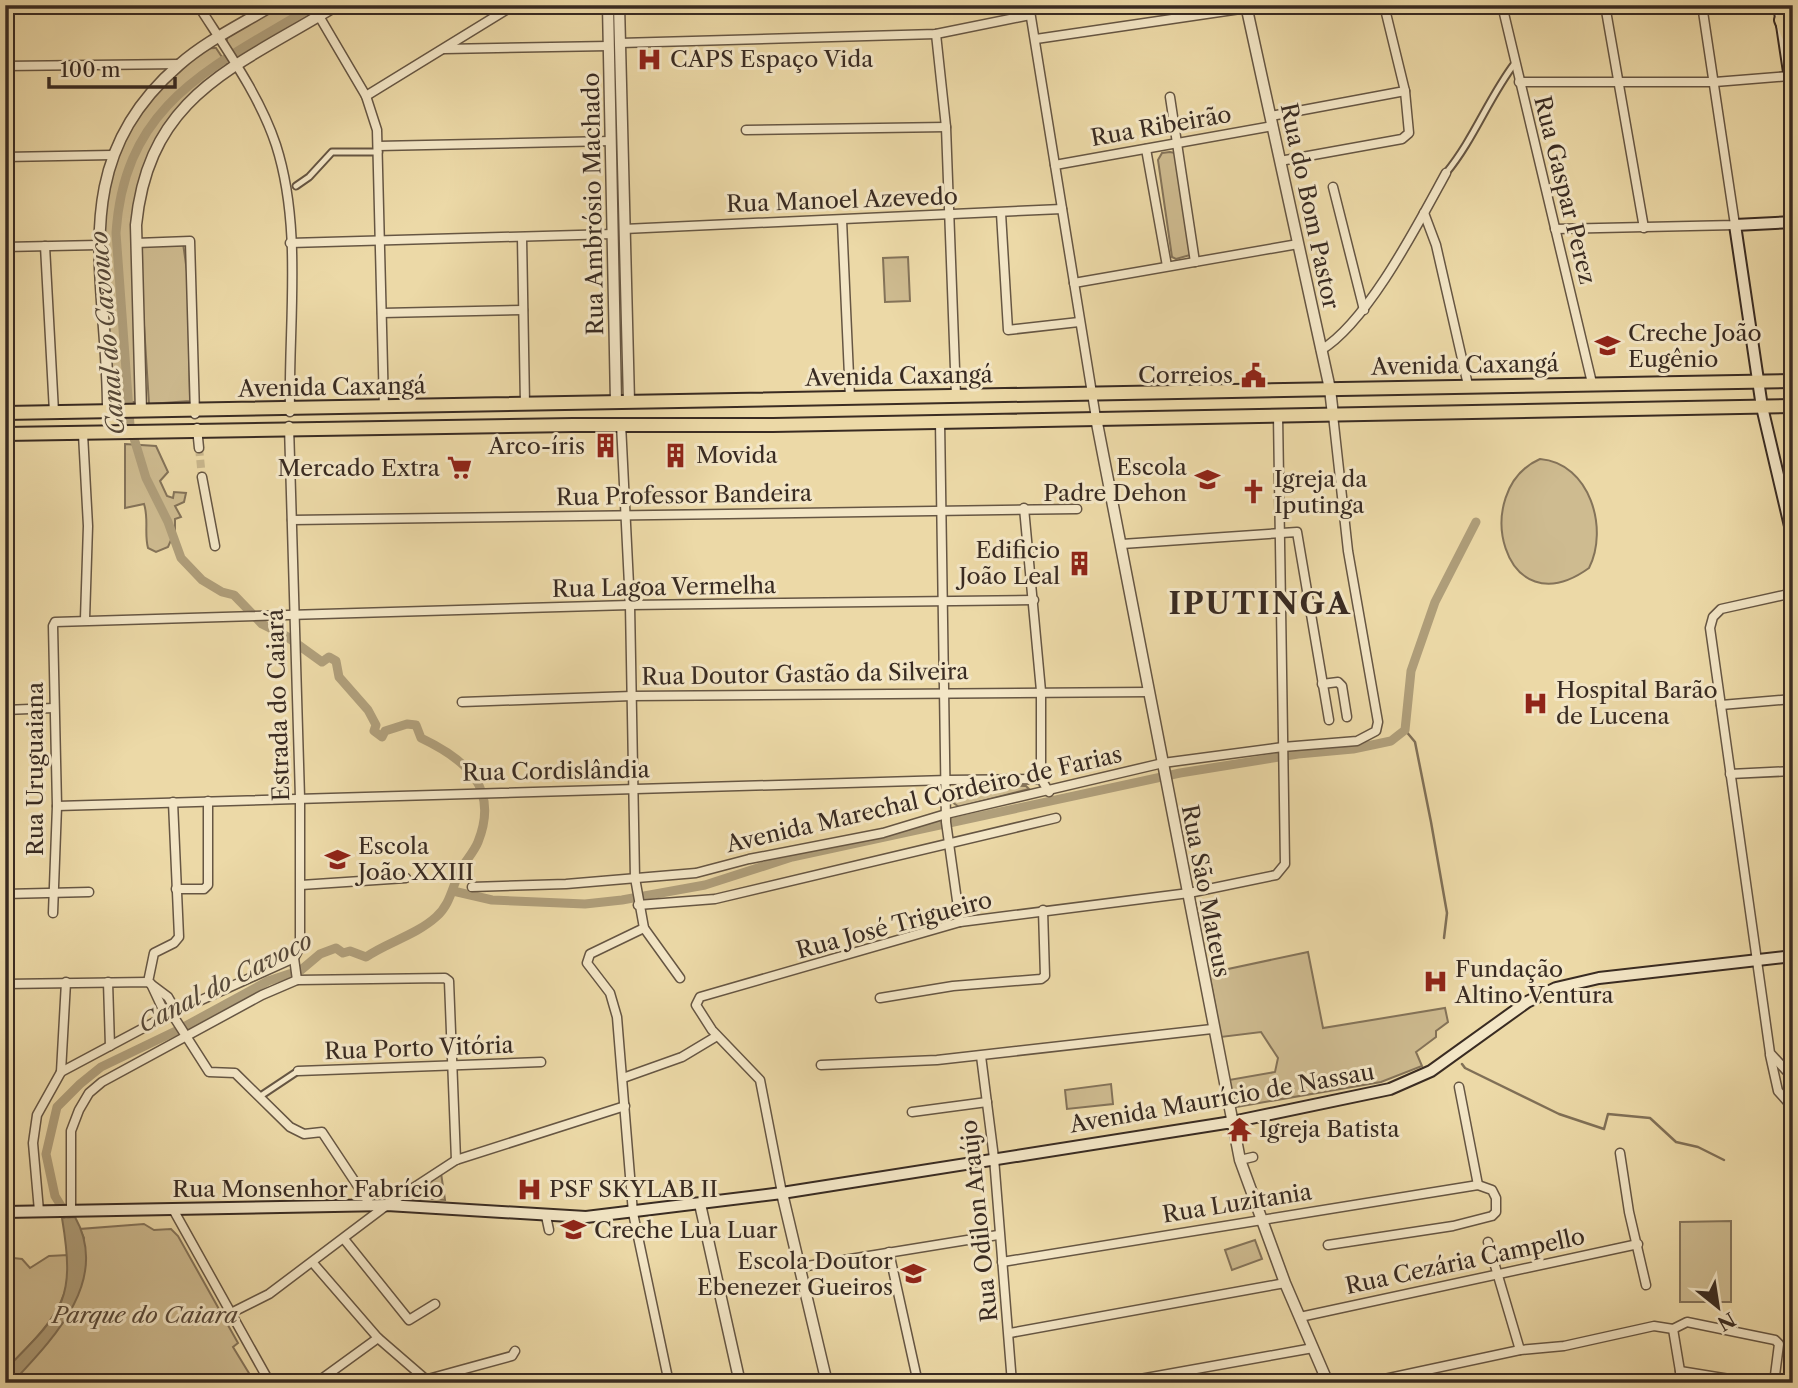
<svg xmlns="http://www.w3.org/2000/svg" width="1798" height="1388" viewBox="0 0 1798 1388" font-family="'Libre Caslon Text',serif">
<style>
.green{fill:#cebb90;stroke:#847359;stroke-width:2}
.water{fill:#af9e7a;stroke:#807057;stroke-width:2}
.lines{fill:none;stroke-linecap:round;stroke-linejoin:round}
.stream{stroke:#807057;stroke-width:2.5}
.canal{stroke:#af9e7a;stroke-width:9}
.minor-tunnel{stroke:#c8b68c;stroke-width:8;stroke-dasharray:8 4;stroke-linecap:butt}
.pedestrian-casing{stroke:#665643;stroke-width:9}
.minor-casing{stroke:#665643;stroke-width:11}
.tertiary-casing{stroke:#665643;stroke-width:13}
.secondary-casing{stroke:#392b22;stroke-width:14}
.primary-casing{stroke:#392b22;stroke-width:16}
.trunk-casing{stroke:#392b22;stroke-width:16}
.pedestrian{stroke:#f3e6c6;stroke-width:5}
.minor{stroke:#f3e6c6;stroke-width:8}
.tertiary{stroke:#f3e6c6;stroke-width:10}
.secondary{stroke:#f3e6c6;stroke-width:10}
.primary{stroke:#ecd9a7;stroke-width:12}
.trunk{stroke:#ecd9a7;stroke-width:12}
.labels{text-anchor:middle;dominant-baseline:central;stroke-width:6;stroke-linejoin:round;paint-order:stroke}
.poi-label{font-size:23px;fill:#392b22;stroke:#f3e6c6;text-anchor:start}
.street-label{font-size:23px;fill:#392b22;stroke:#f3e6c6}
.park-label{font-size:23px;font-style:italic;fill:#574838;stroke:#f3e6c6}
.water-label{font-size:24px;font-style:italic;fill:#564838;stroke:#f3e6c6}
.district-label{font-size:30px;font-weight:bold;letter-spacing:2px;fill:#392b22;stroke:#f3e6c6}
</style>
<rect width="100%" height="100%" fill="#ecd9a7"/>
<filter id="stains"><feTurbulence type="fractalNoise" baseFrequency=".00286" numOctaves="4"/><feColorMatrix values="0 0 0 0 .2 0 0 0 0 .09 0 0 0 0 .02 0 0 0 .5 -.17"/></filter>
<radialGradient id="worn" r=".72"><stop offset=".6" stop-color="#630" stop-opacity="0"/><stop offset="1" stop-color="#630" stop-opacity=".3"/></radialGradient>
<!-- green -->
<g class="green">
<path d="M278,5H333L238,59C231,56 226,45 227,38Z"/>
<path d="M216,48L228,66L173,115L137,199L139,402H110C108,341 100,277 102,216C104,167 139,102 176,72C188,62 200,47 216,48Z"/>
<polygon points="1170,152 1175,153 1190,255 1176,259 1172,257 1158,160 1162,153"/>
<polygon points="183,243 188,279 190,401 149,404 139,246"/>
<polygon points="908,257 910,301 885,302 883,258"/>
<path d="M125,444L156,446L168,472L160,481L167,496L173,498L174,492L186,493L184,502L175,506L181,517L175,519V531L168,547L156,552L148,548C144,533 149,519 144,504L125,508Z"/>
<path d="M1540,459C1590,463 1609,529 1589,568C1503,630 1469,490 1540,459Z"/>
<polygon points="958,785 1026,786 1029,789 959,807 952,802 951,790"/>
<polygon points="1308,952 1323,1028 1445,1008 1448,1022 1436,1031 1436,1037 1416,1052 1422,1066 1381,1082 1236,1107 1229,1080 1275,1072 1278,1058 1261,1032 1221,1037 1209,973"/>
<polygon points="1111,1084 1113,1104 1067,1109 1065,1090"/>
<polygon points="441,1173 445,1200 416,1198 414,1191"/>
<polygon points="1731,1221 1731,1302 1680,1302 1680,1222"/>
<polygon points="144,1224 154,1230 171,1229 178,1236 238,1343 233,1347 255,1383 12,1383 69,1314 84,1238 80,1229"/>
<polygon points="1255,1240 1262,1259 1232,1270 1225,1250"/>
<path d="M68,1255C75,1305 37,1337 5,1370V1257L22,1259L30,1268L49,1256Z"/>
</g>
<!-- water -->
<path class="water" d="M75,1217C111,1281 52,1340 12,1383H5V1370C63,1311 76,1302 62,1218Z"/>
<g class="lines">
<!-- stream -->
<g class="stream">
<polyline points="1405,730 1415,742 1431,822 1447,913 1444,938"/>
<polyline points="1462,1064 1465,1068 1559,1114 1604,1129 1608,1114 1650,1118 1676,1142 1698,1147 1724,1160"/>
</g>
<!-- canal -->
<g class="canal">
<polyline points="453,891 492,900 585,904 622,900 705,885 792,857 1180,773 1298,754 1353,749 1391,741 1405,730 1411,671 1435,602 1476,522"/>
<path d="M66,1214L55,1196L46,1154L57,1107L80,1084L101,1067L180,1029L268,981L301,970L320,954L336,948L343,953L350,951L366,957C388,942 416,935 436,917C451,904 452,886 461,869C466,860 474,852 478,842C500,787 465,759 421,738L416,725L407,724L385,731L382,737L374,731L376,725L368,710L339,677L336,661L329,657L322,662L286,636L262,624L234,595L222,592L202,580L181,558L168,522L146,478L130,425L116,233C125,100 214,67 315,5"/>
</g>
<!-- minor-tunnel -->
<polyline class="minor-tunnel" points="199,448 202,477"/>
<defs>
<g id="pedestrian">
<path d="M1446,173C1474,139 1489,97 1515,63"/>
<polyline points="296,186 309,177 332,152 379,152"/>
<polyline points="259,1097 298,1071"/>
</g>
<g id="minor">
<path d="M198,5C226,49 260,96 276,145C303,229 288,325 290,412"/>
<polyline points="1029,5 1096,418"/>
<polyline points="1502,5 1592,383"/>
<polyline points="1605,5 1644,228"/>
<polyline points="319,16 366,96 377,130 384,408"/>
<polyline points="936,34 946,127 956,396"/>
<polyline points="1036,39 1247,8"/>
<polyline points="620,43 936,34 1030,15"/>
<polyline points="444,49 609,46"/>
<polyline points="5,66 180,64"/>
<polyline points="1519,82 1715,82 1789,76"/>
<polyline points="366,96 514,5"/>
<polyline points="1170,97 1195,262"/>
<polyline points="1271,116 1405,91"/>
<polyline points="746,130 946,127"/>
<polyline points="378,146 611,141"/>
<polyline points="1146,149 1167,266"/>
<polyline points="5,157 112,155"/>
<polyline points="1280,161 1402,139 1409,133 1405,91 1384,5"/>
<polyline points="1055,165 1273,126"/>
<polyline points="1333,187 1364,310"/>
<polyline points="1001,213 1008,330 1079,322"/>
<polyline points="1424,213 1436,245 1468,385"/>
<polyline points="842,220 850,398"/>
<polyline points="624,229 1062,209"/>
<polyline points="1555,229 1735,225 1702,5"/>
<polyline points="522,238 525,404"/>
<polyline points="136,243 190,241 195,414"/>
<polyline points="290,243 613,234"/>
<polyline points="45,246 54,412"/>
<polyline points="5,247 98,245"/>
<polyline points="1074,283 1298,244"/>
<polyline points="382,313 523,310"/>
<path d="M1321,350C1368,322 1419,222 1446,173"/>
<polyline points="940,421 946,822 960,922"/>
<polyline points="621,424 630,605 635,878 644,928 680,978"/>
<polyline points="289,426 300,798 300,947 294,958 297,980"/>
<polyline points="197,428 199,448"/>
<polyline points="83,434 88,526 85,619"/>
<polyline points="202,477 215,546"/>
<polyline points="1024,508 1041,691 1041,779"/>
<polyline points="292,520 1077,509"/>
<polyline points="1122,544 1297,532 1329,720"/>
<polyline points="1793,593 1721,609 1713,617 1710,628 1770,1053 1793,1078"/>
<polyline points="1322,684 1338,682 1342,686 1347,717"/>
<polyline points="462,702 632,696 1149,692"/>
<polyline points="1721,705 1793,699"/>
<polyline points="5,710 54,708"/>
<polyline points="1730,774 1793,771"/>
<polyline points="57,806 948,780 1041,779 1049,792"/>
<polyline points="301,885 406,878"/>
<polyline points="472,887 566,884 696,873 749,859 883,833 946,814 1163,763 1283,747 1357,741 1376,731 1378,722 1348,551 1333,415"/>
<polyline points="176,889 204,889 208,885 208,801"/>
<polyline points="5,894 89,892"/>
<polyline points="638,905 715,899 1056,818"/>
<polyline points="53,913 57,806 53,626 55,622 630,605 1034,600"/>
<polyline points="644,928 590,954 587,963 610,993 617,1017 633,1213 669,1383"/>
<polyline points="108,982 110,1046"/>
<polyline points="148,982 154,953 174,943 179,937 173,802"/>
<polyline points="5,984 148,982 168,997 176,1011"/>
<polyline points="151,984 166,1016"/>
<polyline points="880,998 953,986 1041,979 1045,976 1043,910"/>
<polyline points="172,1014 209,1072 235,1073 290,1127 304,1134 322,1132 371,1206"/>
<polyline points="1770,1055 1778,1091 1793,1108"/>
<polyline points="981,1056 994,1158 1012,1383"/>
<polyline points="821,1065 937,1060 1212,1029"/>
<polyline points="298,1071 541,1062"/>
<polyline points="61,1072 66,982"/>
<polyline points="623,1078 682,1057 717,1036"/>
<polyline points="1459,1087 1478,1185"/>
<polyline points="912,1112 987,1102"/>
<polyline points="1620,1153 1629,1212 1646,1285"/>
<polyline points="1240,1160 1253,1157"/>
<polyline points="782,1193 760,1080 712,1030 696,1005 700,997 960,922 1189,893 1276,875 1285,864 1278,415"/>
<polyline points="39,1211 33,1143 37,1115 61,1072 166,1016 294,958"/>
<polyline points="71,1211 71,1131 79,1110 89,1093 102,1082 262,995 297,980 445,978 449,981 456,1160"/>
<polyline points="174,1211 270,1383"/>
<polyline points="546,1216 549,1230"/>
<polyline points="344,1239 409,1320 435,1304"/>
<polyline points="1488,1242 1520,1350"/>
<polyline points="889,1252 918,1383"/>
<polyline points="1002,1262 1478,1185 1492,1190 1496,1198 1496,1212 1492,1216 1453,1226 1328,1245"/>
<polyline points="313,1263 378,1338 430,1383"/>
<polyline points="801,1267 998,1235"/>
<polyline points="231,1313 269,1294 387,1205 456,1160 625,1106"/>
<polyline points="1300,1317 1638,1244"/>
<polyline points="1673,1329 1687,1322 1775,1340 1779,1344 1774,1383"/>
<polyline points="1673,1329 1682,1383"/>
<polyline points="1010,1333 1285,1283"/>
<polyline points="1680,1371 1754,1383"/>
<polyline points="428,1379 512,1356 515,1351"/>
<polyline points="316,1383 378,1338"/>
<polyline points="1118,1383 1313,1348"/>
<polyline points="1366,1383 1520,1350 1564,1346 1654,1326 1673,1329"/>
</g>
<g id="tertiary">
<polyline points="608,5 616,402"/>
<polyline points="619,5 629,402"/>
<polyline points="1246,5 1330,389 1333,415"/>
<path d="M141,411L136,225C149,93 237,67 337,5"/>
<path d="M108,412C109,280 62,166 179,65C206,41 242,24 273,5"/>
<polyline points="1096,418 1240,1160 1285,1283 1328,1383"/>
<polyline points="782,1193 827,1383"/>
<polyline points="700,1204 740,1383"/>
</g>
<g id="secondary">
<polyline points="1779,5 1793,99"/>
<polyline points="1793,222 1735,225 1762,407 1793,539"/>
<polyline points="5,1212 387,1205 586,1217 782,1193 1232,1122 1390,1089 1431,1071 1527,1002 1556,988 1599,978 1793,956"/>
</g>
<g id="primary">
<polyline points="5,413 1793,381"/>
<polyline points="5,434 573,425 773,425 1793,406"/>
</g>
<polyline id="trunk" points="1781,20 1793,48"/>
</defs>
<!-- pedestrian casing -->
<use href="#pedestrian" class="pedestrian-casing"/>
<!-- minor casing -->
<use href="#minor" class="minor-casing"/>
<!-- tertiary casing -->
<use href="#tertiary" class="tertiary-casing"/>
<!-- secondary casing -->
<use href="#secondary" class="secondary-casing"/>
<!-- primary casing -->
<use href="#primary" class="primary-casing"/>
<!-- trunk casing -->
<use href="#trunk" class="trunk-casing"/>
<!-- pedestrian -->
<use href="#pedestrian" class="pedestrian"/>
<!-- minor -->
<use href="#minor" class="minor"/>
<!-- tertiary -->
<use href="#tertiary" class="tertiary"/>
<!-- secondary -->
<use href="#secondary" class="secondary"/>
<!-- primary -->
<use href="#primary" class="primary"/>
<!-- trunk -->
<use href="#trunk" class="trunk"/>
</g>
<!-- icons -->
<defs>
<symbol id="hospital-bare" viewBox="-9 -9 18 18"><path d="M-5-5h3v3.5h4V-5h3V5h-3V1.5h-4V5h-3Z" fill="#8f2418" stroke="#f3e6c6" stroke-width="2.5" paint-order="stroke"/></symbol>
<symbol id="school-bare" viewBox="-9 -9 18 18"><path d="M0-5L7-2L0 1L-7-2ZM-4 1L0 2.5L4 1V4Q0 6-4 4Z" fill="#8f2418" stroke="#f3e6c6" stroke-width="2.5" paint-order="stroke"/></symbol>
<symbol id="civic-bare" viewBox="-9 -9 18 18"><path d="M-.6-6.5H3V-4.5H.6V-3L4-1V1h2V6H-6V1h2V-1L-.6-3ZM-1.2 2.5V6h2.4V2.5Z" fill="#8f2418" stroke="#f3e6c6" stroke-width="2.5" paint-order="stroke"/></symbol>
<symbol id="building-bare" viewBox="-9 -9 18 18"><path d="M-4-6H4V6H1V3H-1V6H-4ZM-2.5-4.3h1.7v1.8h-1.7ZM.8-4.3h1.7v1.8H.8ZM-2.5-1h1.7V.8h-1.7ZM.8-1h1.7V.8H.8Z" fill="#8f2418" stroke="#f3e6c6" stroke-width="2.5" paint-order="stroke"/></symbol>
<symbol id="supermarket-bare" viewBox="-9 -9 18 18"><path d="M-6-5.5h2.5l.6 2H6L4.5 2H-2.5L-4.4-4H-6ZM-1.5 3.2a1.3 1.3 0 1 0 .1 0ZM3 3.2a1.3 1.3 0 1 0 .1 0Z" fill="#8f2418" stroke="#f3e6c6" stroke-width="2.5" paint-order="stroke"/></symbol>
<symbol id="church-bare" viewBox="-9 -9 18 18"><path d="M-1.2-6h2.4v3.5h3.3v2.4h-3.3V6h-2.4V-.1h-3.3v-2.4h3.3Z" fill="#8f2418" stroke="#f3e6c6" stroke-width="2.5" paint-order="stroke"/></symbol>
<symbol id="temple-bare" viewBox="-9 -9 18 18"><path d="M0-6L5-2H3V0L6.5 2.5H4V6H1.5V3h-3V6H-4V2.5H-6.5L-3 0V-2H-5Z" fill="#8f2418" stroke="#f3e6c6" stroke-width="2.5" paint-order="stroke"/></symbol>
</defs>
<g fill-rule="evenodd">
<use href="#hospital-bare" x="632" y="42" width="35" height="35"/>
<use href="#school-bare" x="1590" y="328" width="35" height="35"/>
<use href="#civic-bare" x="1236" y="358" width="35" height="35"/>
<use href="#building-bare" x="588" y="428" width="35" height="35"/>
<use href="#building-bare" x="658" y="438" width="35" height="35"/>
<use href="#supermarket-bare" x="442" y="450" width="35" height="35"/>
<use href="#school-bare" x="1190" y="462" width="35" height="35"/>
<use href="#church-bare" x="1236" y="474" width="35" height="35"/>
<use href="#building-bare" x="1062" y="546" width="35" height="35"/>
<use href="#hospital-bare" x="1518" y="686" width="35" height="35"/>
<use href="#school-bare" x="320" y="842" width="35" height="35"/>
<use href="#hospital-bare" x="1418" y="964" width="35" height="35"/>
<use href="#temple-bare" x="1222" y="1112" width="35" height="35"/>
<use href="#hospital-bare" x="512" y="1172" width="35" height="35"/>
<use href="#school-bare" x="556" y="1212" width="35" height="35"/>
<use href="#school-bare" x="896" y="1256" width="35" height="35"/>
</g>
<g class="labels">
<!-- poi labels -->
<g class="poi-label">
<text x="670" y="59">CAPS Espaço Vida</text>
<text x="1628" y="333">Creche João<tspan x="1628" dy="26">Eugênio</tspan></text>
<text x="1233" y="375" text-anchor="end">Correios</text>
<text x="585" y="446" text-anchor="end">Arco-íris</text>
<text x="696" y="455">Movida</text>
<text x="1187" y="467" text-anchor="end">Escola<tspan x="1187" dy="26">Padre Dehon</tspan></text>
<text x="440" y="468" text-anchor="end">Mercado Extra</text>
<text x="1274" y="479">Igreja da<tspan x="1274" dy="26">Iputinga</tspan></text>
<text x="1060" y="550" text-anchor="end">Edificio<tspan x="1060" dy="26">João Leal</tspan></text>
<text x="1556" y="690">Hospital Barão<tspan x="1556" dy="26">de Lucena</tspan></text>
<text x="358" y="846">Escola<tspan x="358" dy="26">João XXIII</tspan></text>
<text x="1455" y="969">Fundação<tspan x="1455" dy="26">Altino Ventura</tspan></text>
<text x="1259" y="1129">Igreja Batista</text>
<text x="549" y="1189">PSF SKYLAB II</text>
<text x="594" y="1230">Creche Lua Luar</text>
<text x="893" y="1261" text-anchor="end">Escola Doutor<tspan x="893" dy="26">Ebenezer Gueiros</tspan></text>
</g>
<!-- street labels -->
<g class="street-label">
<text transform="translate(1161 126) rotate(-10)">Rua Ribeirão</text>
<text transform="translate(1565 190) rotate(76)">Rua Gaspar Perez</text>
<text transform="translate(842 200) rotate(-2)">Rua Manoel Azevedo</text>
<text transform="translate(593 204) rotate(-91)">Rua Ambrósio Machado</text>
<text transform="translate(1310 206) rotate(78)">Rua do Bom Pastor</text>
<text transform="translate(1465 365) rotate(-1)">Avenida Caxangá</text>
<text transform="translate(899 376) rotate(-1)">Avenida Caxangá</text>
<text transform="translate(332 387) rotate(-1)">Avenida Caxangá</text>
<text transform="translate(684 495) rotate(-1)">Rua Professor Bandeira</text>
<text transform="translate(664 587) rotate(-1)">Rua Lagoa Vermelha</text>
<text transform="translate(805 674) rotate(-1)">Rua Doutor Gastão da Silveira</text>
<text transform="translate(278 705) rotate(-92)">Estrada do Caiará</text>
<text transform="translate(35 769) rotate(-90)">Rua Uruguaiana</text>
<text transform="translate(556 771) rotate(-1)">Rua Cordislândia</text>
<text transform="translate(924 799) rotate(-13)">Avenida Marechal Cordeiro de Farias</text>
<text transform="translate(1206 891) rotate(79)">Rua São Mateus</text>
<text transform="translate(894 925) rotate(-15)">Rua José Trigueiro</text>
<text transform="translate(419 1048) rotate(-2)">Rua Porto Vitória</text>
<text transform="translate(1222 1098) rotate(-10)">Avenida Maurício de Nassau</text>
<text x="308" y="1189">Rua Monsenhor Fabrício</text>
<text transform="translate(1237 1203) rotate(-9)">Rua Luzitania</text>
<text transform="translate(979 1221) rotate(-96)">Rua Odilon Araújo</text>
<text transform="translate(1465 1261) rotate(-12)">Rua Cezária Campello</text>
</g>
<!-- park labels -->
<g class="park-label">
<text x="145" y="1315">Parque do Caiara</text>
</g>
<!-- water labels -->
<g class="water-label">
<text transform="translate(107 333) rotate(-95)">Canal do Cavouco</text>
<text transform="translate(225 982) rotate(-27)">Canal do Cavoco</text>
</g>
<!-- district labels -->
<g class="district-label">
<text x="1260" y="603">IPUTINGA</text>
</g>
</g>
<!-- margin -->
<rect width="1798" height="1388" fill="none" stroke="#ecd9a7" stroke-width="28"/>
<rect x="7" y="7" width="1784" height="1374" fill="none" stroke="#392b22" stroke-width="3.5"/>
<rect x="14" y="14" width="1770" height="1360" fill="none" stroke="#392b22" stroke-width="2"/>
<!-- north arrow -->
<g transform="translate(1718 1307) rotate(150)" stroke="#f3e6c6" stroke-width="5" paint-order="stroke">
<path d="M0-5L12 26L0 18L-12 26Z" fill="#392b22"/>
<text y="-10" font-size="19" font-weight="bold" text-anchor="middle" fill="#392b22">N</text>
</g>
<!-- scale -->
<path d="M49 77v10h126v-10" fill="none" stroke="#392b22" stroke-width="3.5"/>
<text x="60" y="77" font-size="21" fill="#392b22" stroke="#f3e6c6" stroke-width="5" paint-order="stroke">100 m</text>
<rect width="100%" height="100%" filter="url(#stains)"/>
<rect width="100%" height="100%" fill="url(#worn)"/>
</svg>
